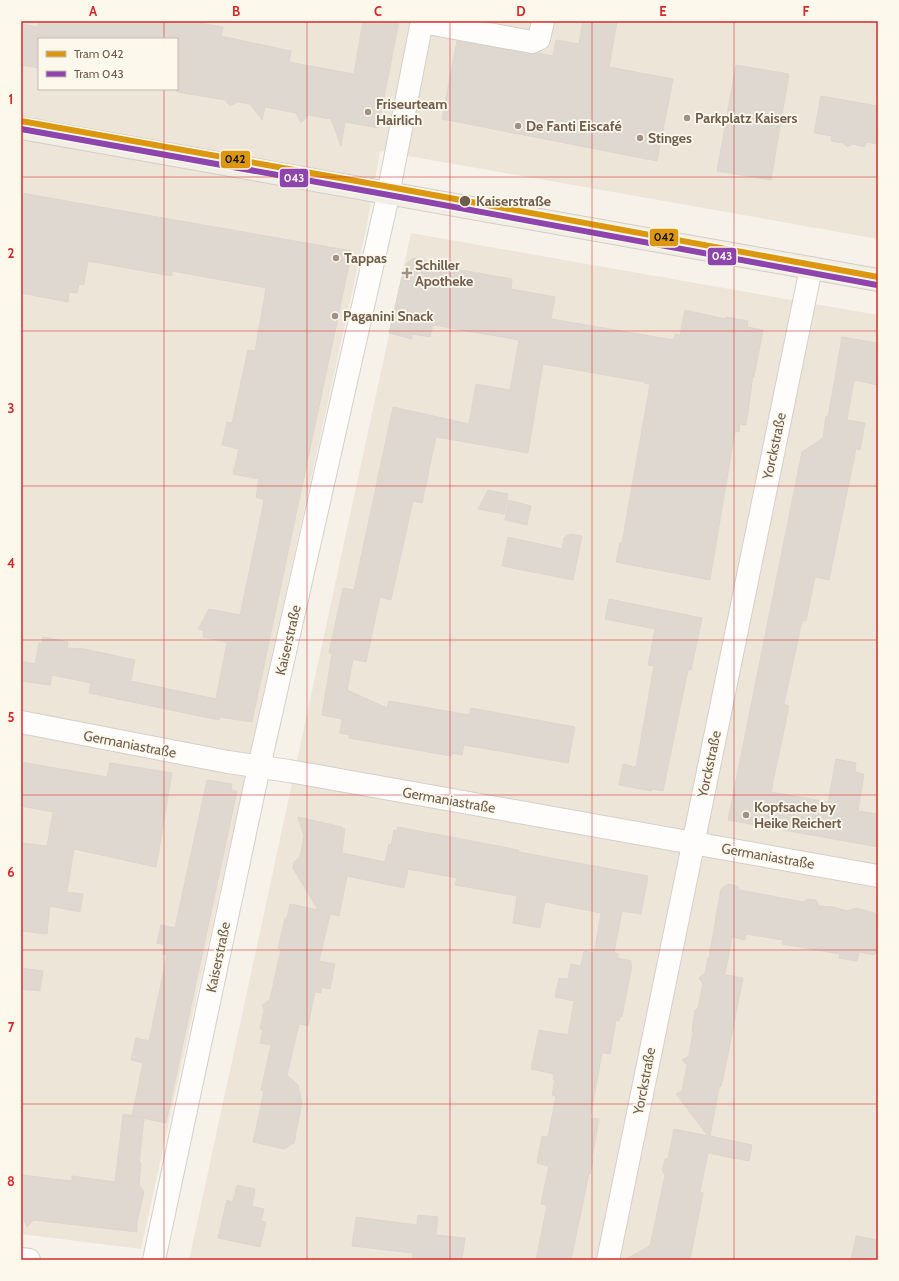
<svg xmlns="http://www.w3.org/2000/svg" width="899" height="1281" viewBox="0 0 899 1281" font-family="Cabin,sans-serif">
<style>
.residential{fill:#eee5d9;fill-rule:evenodd}
.building{fill:#dfd8d0;stroke:#ded6cd}
.lines{fill:none;stroke-linecap:round;stroke-linejoin:round}
.minor-casing{stroke:#d5cfc9;stroke-width:24}
.major-casing{stroke:#d4cdc7;stroke-width:24}
.minor{stroke:#fefdfc;stroke-width:22}
.major{stroke:#f1eee6;stroke-width:22}
.tram-1-casing{stroke:#fdf8ec;stroke-width:9}
.tram-2-casing{stroke:#fdf8ec;stroke-width:9}
.tram-1{stroke:#dc9710;stroke-width:6}
.tram-2{stroke:#8e44ad;stroke-width:6}
.grid{fill:none;stroke:#d62828;stroke-width:1;stroke-opacity:0.55}
.poi-dot{fill:#a09185;stroke:#fdf8ec;stroke-width:1.5}
.stop-dot{fill:#715d4e;stroke:#fdf8ec;stroke-width:1.5}
.labels{text-anchor:middle;dominant-baseline:central;stroke-width:3.5;stroke-linejoin:round;paint-order:stroke}
.poi-label{font-size:14px;font-weight:bold;fill:#715d4e;stroke:#fdf8ec;text-anchor:start}
.stop-label{font-size:14px;font-weight:bold;fill:#715d4e;stroke:#fdf8ec;text-anchor:start}
.street-label{font-size:14px;fill:#715d4e;stroke:#fdf8ec}
.line-badge{stroke:#fdf8ec;stroke-width:1.5}
.badge-label{font-size:11px;text-anchor:middle;font-weight:bold;fill:#fff}
.pale-badge-label{font-size:11px;text-anchor:middle;font-weight:bold;fill:#111}
.neatline{fill:none;stroke:#d62828;stroke-width:1.5}
.grid-label{font-size:13px;text-anchor:middle;font-weight:bold;fill:#d62828}
</style>
<rect width="100%" height="100%" fill="#f6f2ea"/>
<!-- residential -->
<g class="residential">
<path d="M21,21H878V239L380,151L367,225L141,1249L21,1234ZM39,39H177V89H39Z"/>
<polygon points="411,233 878,315 878,1260 189,1260"/>
</g>
<!-- building -->
<g class="building">
<polygon points="39,21 188,21 223,27 221,36 291,51 289,62 354,74 363,21 399,21 378,128 345,122 341,146 331,119 309,115 301,123 296,113 265,107 262,120 250,104 238,102 230,106 225,100 177,92 177,39 39,39 39,68 21,65 21,24 38,27"/>
<polygon points="583,21 617,21 609,67 673,79 657,161 442,119 457,41 530,54 538,53 553,56 556,40 579,44"/>
<polygon points="736,65 789,74 771,180 717,171"/>
<polygon points="821,96 878,106 878,144 866,142 865,147 853,144 847,147 843,143 831,141 832,136 814,133"/>
<polygon points="21,193 352,251 252,722 220,717 219,720 89,693 91,683 52,675 50,685 21,681 21,661 35,664 39,643 42,643 43,637 68,642 67,648 85,649 135,660 131,681 216,699 227,642 203,637 204,631 198,629 209,609 240,615 258,530 264,500 256,497 259,479 233,474 239,449 222,445 227,422 232,423 248,350 255,351 266,288 172,271 172,276 88,261 84,285 79,284 77,293 69,292 68,302 21,293"/>
<polygon points="414,258 445,265 444,267 512,279 511,289 555,297 551,319 674,340 675,334 680,335 685,310 725,319 726,317 748,321 747,327 763,330 754,377 753,376 746,425 740,424 739,432 735,431 710,580 616,562 620,543 622,543 650,384 644,383 645,382 543,364 528,453 436,437 422,503 413,501 391,600 380,597 366,662 353,659 347,690 387,708 389,701 469,715 471,708 575,727 568,763 464,745 462,755 452,753 451,756 349,738 349,735 340,733 342,719 322,715 332,654 329,653 343,588 354,590 393,407 469,424 476,384 510,390 519,340 433,325 430,337 412,334 412,339 389,333 403,272 408,262"/>
<polygon points="842,337 878,343 878,385 854,380 847,420 865,423 860,450 856,449 829,580 815,577 806,621 802,621 784,704 789,706 771,792 828,802 836,759 856,763 855,772 864,774 858,811 878,814 878,847 728,820 802,452 823,438 826,416 828,417"/>
<polygon points="488,490 508,494 504,514 478,509"/>
<polygon points="508,500 531,506 527,525 505,520"/>
<polygon points="570,534 582,536 573,580 502,566 508,537 562,549 564,538"/>
<polygon points="609,599 702,618 691,670 688,670 663,791 652,789 652,791 619,785 623,764 636,767 654,666 648,665 655,629 605,619"/>
<polygon points="21,762 107,777 110,763 172,773 156,867 74,849 67,892 83,894 80,912 50,906 47,934 21,931 21,843 47,846 53,812 21,806"/>
<polygon points="207,780 232,784 231,790 237,791 166,1123 132,1116 143,1063 131,1060 136,1038 149,1041 167,955 163,954 165,945 157,943 161,925 175,928"/>
<polygon points="298,817 342,827 341,828 345,829 342,853 385,862 389,844 391,845 394,830 397,831 398,827 519,850 519,852 648,876 641,914 622,911 614,953 618,954 618,958 631,961 631,964 632,965 622,1017 620,1017 619,1021 616,1020 610,1054 602,1053 590,1118 599,1119 592,1158 593,1160 590,1174 589,1173 571,1260 536,1260 547,1205 541,1204 549,1166 537,1163 542,1136 548,1137 556,1096 552,1095 555,1080 553,1079 554,1074 531,1069 539,1030 568,1035 574,1001 555,997 559,978 568,979 571,964 581,966 584,951 594,953 601,913 545,902 540,928 513,923 517,896 455,885 457,878 408,869 404,888 347,876 339,916 330,914 319,961 335,964 330,989 322,987 321,993 315,992 308,1026 299,1024 287,1075 298,1085 302,1102 294,1143 284,1149 253,1142 264,1091 261,1090 271,1045 260,1043 263,1030 260,1029 264,1010 262,1005 270,1000 281,949 278,948 285,918 287,918 290,904 318,910 293,868 294,862 300,857 304,836"/>
<polygon points="728,884 737,886 740,890 803,902 808,899 816,900 819,906 833,907 847,911 856,908 878,914 878,954 874,953 874,955 859,952 857,961 839,958 840,954 782,944 783,940 746,934 745,940 732,937 725,975 743,978 723,1079 721,1086 719,1088 710,1136 752,1145 749,1161 708,1153 700,1192 703,1193 690,1260 624,1260 650,1246 665,1175 662,1170 665,1159 668,1159 674,1129 708,1136 676,1094 682,1091 687,1065 682,1060 689,1056 693,1032 692,1031 695,1010 698,1008 703,984 699,978 705,974 708,958 709,958 721,889"/>
<polygon points="21,968 43,971 40,991 21,989"/>
<polygon points="123,1114 144,1118 139,1163 141,1163 139,1185 144,1192 137,1222 137,1232 34,1220 27,1227 21,1212 21,1175 72,1181 72,1176 115,1182"/>
<polygon points="237,1185 255,1189 252,1206 264,1209 261,1221 266,1222 260,1247 218,1238 227,1200 233,1202"/>
<polygon points="418,1215 438,1217 436,1235 465,1238 462,1260 412,1260 413,1253 352,1246 356,1217 417,1225"/>
<polygon points="856,1236 878,1240 878,1260 851,1260"/>
</g>
<g class="lines">
<defs>
<g id="minor">
<polyline points="422,22 532,42 539,39 543,21"/>
<polyline points="21,722 228,762 289,771 878,876"/>
<polyline points="21,1259 29,1260"/>
<polyline points="154,1260 259,767 387,200 422,21"/>
<polyline points="608,1260 811,268"/>
</g>
<polyline id="major" points="21,128 878,280"/>
</defs>
<!-- minor casing -->
<use href="#minor" class="minor-casing"/>
<!-- major casing -->
<use href="#major" class="major-casing"/>
<!-- minor -->
<use href="#minor" class="minor"/>
<!-- major -->
<use href="#major" class="major"/>
<defs>
<polyline id="tram-1" points="21,121 390,187 878,277"/>
<polyline id="tram-2" points="21,129 389,195 877,285"/>
</defs>
<!-- tram-1 casing -->
<use href="#tram-1" class="tram-1-casing"/>
<!-- tram-2 casing -->
<use href="#tram-2" class="tram-2-casing"/>
<!-- tram-1 -->
<use href="#tram-1" class="tram-1"/>
<!-- tram-2 -->
<use href="#tram-2" class="tram-2"/>
</g>
<!-- grid -->
<path class="grid" d="M164,21V39M307,21V1260M450,21V1260M592,21V1260M734,21V1260M164,89V1260M21,177H878M21,331H878M21,486H878M21,640H878M21,795H878M21,950H878M21,1104H878"/>
<!-- markers -->
<g class="poi-dot">
<circle cx="368" cy="112" r="4"/>
<circle cx="687" cy="118" r="4"/>
<circle cx="518" cy="126" r="4"/>
<circle cx="640" cy="138" r="4"/>
<circle cx="336" cy="258" r="4"/>
<path d="M405 267h4v4h4v4h-4v4h-4v-4h-4v-4h4z"/>
<circle cx="335" cy="316" r="4"/>
<circle cx="746" cy="815" r="4"/>
</g>
<circle class="stop-dot" cx="465" cy="201" r="6"/>
<g class="labels">
<!-- poi labels -->
<g class="poi-label">
<text x="376" y="104">Friseurteam<tspan x="376" dy="16">Hairlich</tspan></text>
<text x="695" y="118">Parkplatz Kaisers</text>
<text x="526" y="126">De Fanti Eiscafé</text>
<text x="648" y="138">Stinges</text>
<text x="344" y="258">Tappas</text>
<text x="415" y="265">Schiller<tspan x="415" dy="16">Apotheke</tspan></text>
<text x="343" y="316">Paganini Snack</text>
<text x="754" y="807">Kopfsache by<tspan x="754" dy="16">Heike Reichert</tspan></text>
</g>
<!-- stop labels -->
<g class="stop-label">
<text x="476" y="201">Kaiserstraße</text>
</g>
<!-- street labels -->
<g class="street-label">
<text transform="translate(774 446) rotate(-78)">Yorckstraße</text>
<text transform="translate(288 640) rotate(-77)">Kaiserstraße</text>
<text transform="translate(130 744) rotate(11)">Germaniastraße</text>
<text transform="translate(709 764) rotate(-78)">Yorckstraße</text>
<text transform="translate(449 800) rotate(10)">Germaniastraße</text>
<text transform="translate(768 856) rotate(10)">Germaniastraße</text>
<text transform="translate(218 957) rotate(-78)">Kaiserstraße</text>
<text transform="translate(644 1081) rotate(-79)">Yorckstraße</text>
</g>
</g>
<g class="line-badge">
<rect x="220" y="150" width="31" height="19" rx="4" fill="#dc9710"/>
<rect x="279" y="168" width="30" height="20" rx="4" fill="#8e44ad"/>
<rect x="649" y="228" width="30" height="19" rx="4" fill="#dc9710"/>
<rect x="707" y="247" width="30" height="19" rx="4" fill="#8e44ad"/>
</g>
<g class="badge-label">
<text x="294" y="182">043</text>
<text x="722" y="260">043</text>
</g>
<g class="pale-badge-label">
<text x="235" y="163">042</text>
<text x="664" y="241">042</text>
</g>
<!-- border -->
<rect width="899" height="1281" fill="none" stroke="#fdf8ec" stroke-width="44"/>
<!-- legend -->
<rect x="38" y="38" width="140" height="52" fill="#fdf8ec" stroke="#c5baad"/>
<rect x="46" y="51" width="20" height="6" fill="#dc9710" stroke="#c5baad"/>
<text x="74" y="58" font-size="12" fill="#715d4e">Tram 042</text>
<rect x="46" y="71" width="20" height="6" fill="#8e44ad" stroke="#c5baad"/>
<text x="74" y="78" font-size="12" fill="#715d4e">Tram 043</text>
<rect x="22" y="22" width="855" height="1237" class="neatline"/>
<g class="grid-label">
<text x="93" y="16">A</text>
<text x="236" y="16">B</text>
<text x="378" y="16">C</text>
<text x="521" y="16">D</text>
<text x="663" y="16">E</text>
<text x="806" y="16">F</text>
<text x="11" y="104">1</text>
<text x="11" y="258">2</text>
<text x="11" y="413">3</text>
<text x="11" y="568">4</text>
<text x="11" y="722">5</text>
<text x="11" y="877">6</text>
<text x="11" y="1032">7</text>
<text x="11" y="1186">8</text>
</g>
</svg>
